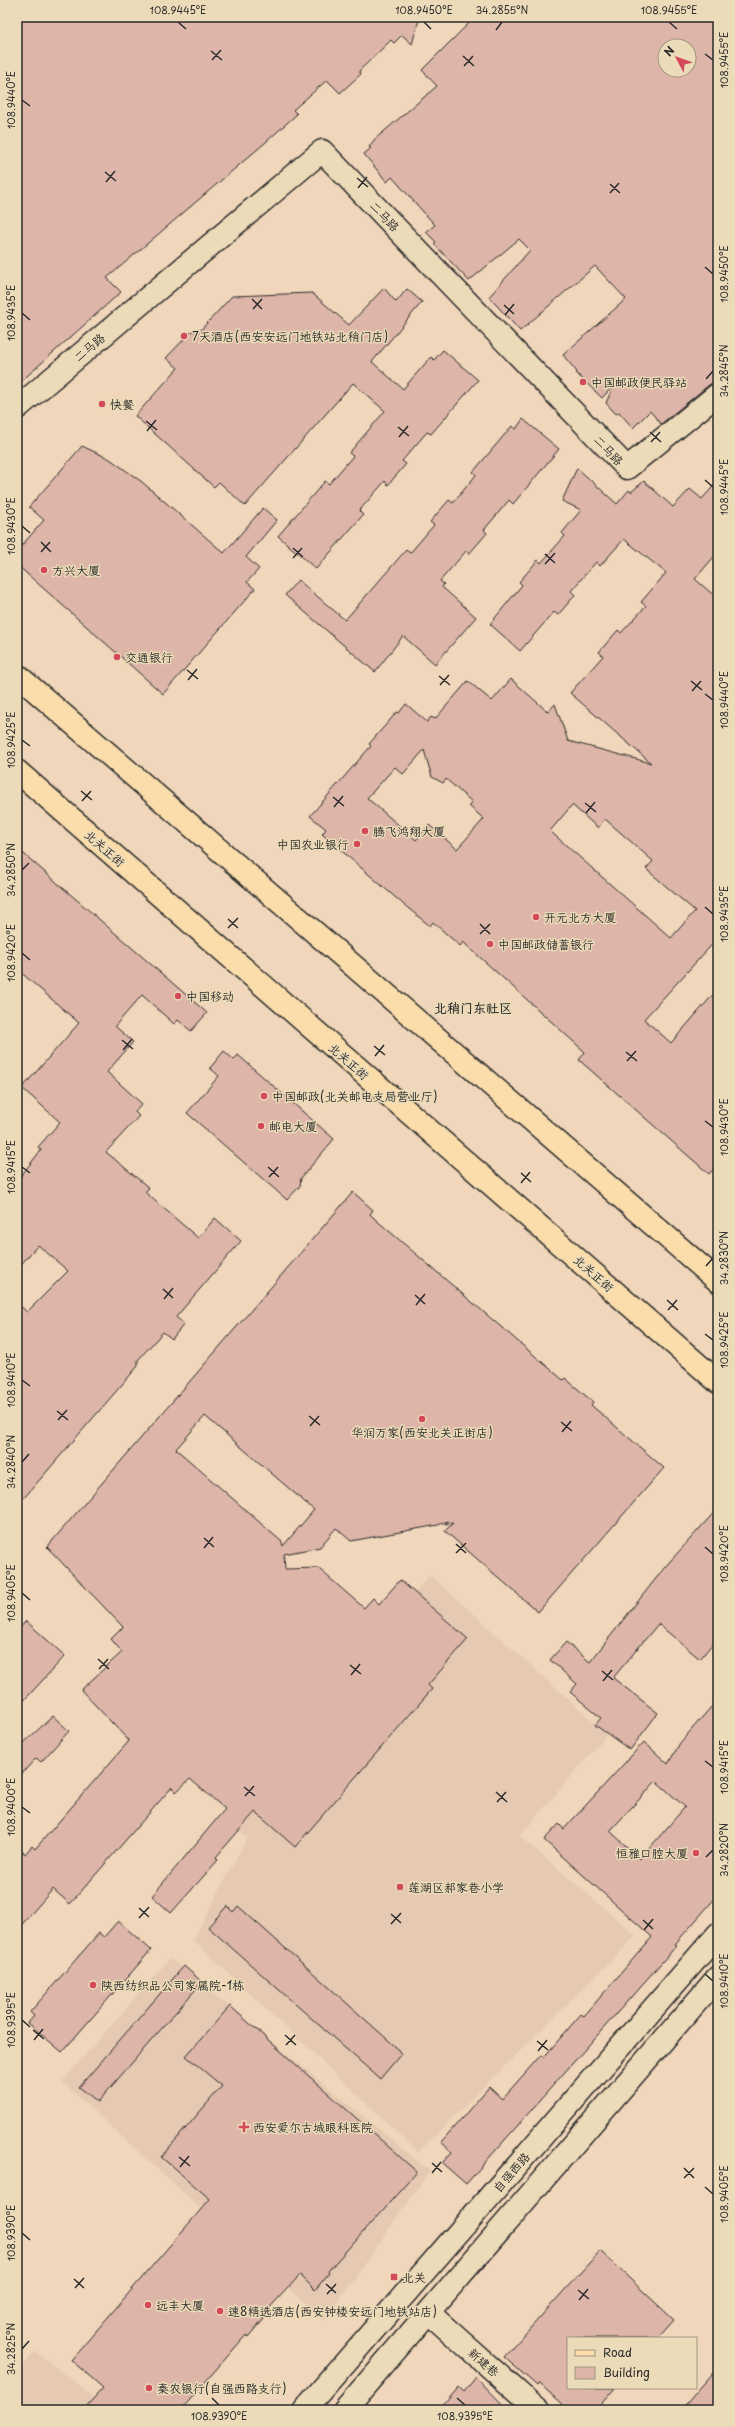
<svg xmlns="http://www.w3.org/2000/svg" width="735" height="2427" viewBox="0 0 735 2427" font-family="'Playpen Sans','LXGW WenKai TC',sans-serif">
<style>
.built{fill:#e6c9b2}
.building{fill:#ddb5a9;stroke:#2b2b2b;fill-rule:evenodd}
.lines{fill:none;stroke-linecap:round;stroke-linejoin:round}
.street-casing{stroke:#2b2b2b;stroke-width:25}
.secondary-casing{stroke:#2b2b2b;stroke-width:25}
.primary-casing{stroke:#2b2b2b;stroke-width:25}
.street{stroke:#ecdbb8;stroke-width:22}
.secondary{stroke:#ecdbb8;stroke-width:22}
.primary{stroke:#faddab;stroke-width:22}
.ticks{fill:none;stroke:#2b2b2b;stroke-width:1.5}
.poi-dot{fill:#d1495b;stroke:#ecdbb8;stroke-width:1.5}
.labels{text-anchor:middle;dominant-baseline:central;stroke-width:3;stroke-linejoin:round;paint-order:stroke}
.street-label{font-size:12px;fill:#2b2b2b;stroke:#ecdbb8}
.poi-label{font-size:12px;fill:#2b2b2b;stroke:#ecdbb8;text-anchor:start}
.neighbourhood-label{font-size:13px;font-weight:bold;fill:#2b2b2b;stroke:#ecdbb8}
.neatline{fill:none;stroke:#2b2b2b;stroke-width:1.5}
.ticks-label{font-size:10px;text-anchor:middle;fill:#2b2b2b}
</style>
<rect width="100%" height="100%" fill="#f0d6ba"/>
<filter id="ink" filterUnits="userSpaceOnUse"><feTurbulence type="fractalNoise" baseFrequency=".025" numOctaves="2"/><feDisplacementMap in="SourceGraphic" scale="8" xChannelSelector="R" yChannelSelector="G"/><feConvolveMatrix kernelMatrix="1 2 1 2 8 2 1 2 1" color-interpolation-filters="sRGB"/></filter>
<g filter="url(#ink)">
<!-- built -->
<g class="built">
<polygon points="430,1575 607,1734 520,1836 636,1936 418,2152 193,1940 247,1838 223,1818"/>
<polygon points="170,1958 430,2171 324,2321 62,2082"/>
<polygon points="36,2351 109,2410 17,2410 17,2371"/>
</g>
<!-- building -->
<g class="building">
<polygon points="17,17 422,17 419,20 412,44 402,35 394,43 391,40 359,71 361,74 340,93 327,80 293,110 297,114 266,142 107,278 121,292 17,385"/>
<path d="M475,17H718V382L710,384L661,424L650,411L633,428L619,412L616,414L606,403L614,385L602,398L576,373L577,372L563,355L626,299L595,266L520,331L489,297L530,250L519,239L469,281L434,244L436,242L426,232L435,225L392,177L387,182L364,154L371,148L369,147L374,140L437,86L422,70ZM665,46H689V70H665Z"/>
<polygon points="384,288 396,302 407,289 422,302 372,362 403,389 431,357 434,360 443,350 478,380 431,434 427,432 402,461 406,464 388,485 385,481 359,511 363,515 316,569 278,536 325,481 329,484 353,456 349,453 385,411 353,383 245,506 219,482 214,487 135,416 178,368 166,358 193,330 197,334 232,296 312,293 349,325"/>
<polygon points="523,419 559,449 513,504 509,500 484,530 487,533 469,554 466,551 440,581 444,584 442,587 476,617 435,664 403,636 375,672 285,595 298,580 345,620 406,550 410,553 434,525 430,522 449,500 453,503 476,475 473,472 512,426 516,429"/>
<polygon points="82,446 110,459 142,482 224,553 263,508 277,520 246,557 259,569 247,582 255,589 163,694 17,565 17,551 44,520 29,507"/>
<path d="M577,468L617,504L629,490L631,492L644,481L673,507L690,489L702,499L718,481V552L695,579L718,599V938L644,1019L671,1043L718,989V1164L709,1174L579,1060L585,1052L463,942L460,946L433,922L430,926L403,904L322,834L326,829L310,816L371,746L369,744L397,712L399,713L406,704L427,722L431,717L435,719L468,681L492,701L511,679L548,712L555,704L568,741L651,763L570,693L603,656L599,652L618,630L621,633L646,606L641,602L666,573L624,539L600,566L596,562L571,591L575,595L558,615L554,612L520,651L490,624L522,585L519,582L538,560L541,563L565,536L562,533L581,510L562,501ZM424,750L432,777L443,783L446,779L472,802L469,806L484,819L457,849L429,825L416,840L367,798L395,767L403,774ZM572,805L598,828L605,819L653,861L646,869L695,911L671,938L550,831Z"/>
<polygon points="17,848 207,1013 191,1031 178,1020 174,1024 142,995 115,1026 133,1042 107,1072 142,1104 135,1112 139,1116 106,1152 149,1188 145,1192 198,1238 215,1218 241,1241 176,1317 184,1324 172,1339 163,1332 138,1360 138,1366 17,1506 17,1303 27,1312 68,1271 38,1245 17,1269 17,1181 41,1150 38,1147 60,1122 22,1088 79,1023 17,969"/>
<polygon points="224,1051 234,1060 238,1055 334,1139 301,1178 300,1186 287,1200 187,1113 219,1076 210,1068"/>
<path d="M353,1192L373,1210L370,1214L375,1219L563,1380L565,1378L593,1402L591,1405L664,1468L538,1612L445,1531L453,1523L445,1524L448,1521L438,1525L351,1541L336,1528L320,1547L284,1554L285,1569L318,1568L364,1608L373,1598L379,1604L400,1580L468,1639L428,1685L432,1689L295,1847L255,1812L216,1857L218,1860L171,1913L152,1896L225,1809L190,1779L176,1792L172,1787L70,1904L53,1889L17,1930V1846L25,1854L32,1846L35,1849L129,1741L81,1690L122,1652L111,1639L123,1627L47,1547ZM205,1416L314,1510L283,1546L282,1542L176,1449Z"/>
<polygon points="718,1508 718,1637 700,1659 658,1624 613,1678 658,1713 630,1750 595,1725 601,1718 570,1692 577,1684 550,1660 566,1642 590,1662 665,1567"/>
<polygon points="26,1621 65,1656 17,1708 17,1631"/>
<path d="M718,1699V1895L675,1944L677,1945L466,2184L442,2163L452,2152L441,2142L489,2087L502,2099L541,2055L544,2057L581,2014L584,2016L652,1937L544,1840L559,1824L564,1829L644,1742L668,1764L680,1743ZM656,1781L685,1807L640,1859L610,1831Z"/>
<polygon points="53,1716 69,1731 41,1762 36,1758 17,1779 17,1749"/>
<polygon points="227,1906 233,1912 238,1906 396,2047 401,2054 380,2079 208,1927"/>
<polygon points="118,1921 151,1950 62,2052 28,2023 34,2016 30,2012 99,1933 104,1937"/>
<polygon points="184,1966 202,1982 98,2102 79,2087"/>
<polygon points="230,2006 417,2172 328,2271 329,2273 315,2290 300,2275 261,2317 264,2319 248,2338 246,2335 181,2410 83,2410 103,2388 71,2360 210,2199 161,2157 222,2086 186,2056"/>
<polygon points="600,2251 674,2320 658,2338 568,2338 568,2388 615,2388 596,2410 568,2410 539,2383 537,2386 504,2357"/>
<polygon points="718,2367 718,2410 681,2410"/>
<polygon points="476,2377 508,2410 439,2410 459,2387 464,2392"/>
</g>
<g class="lines">
<defs>
<g id="street">
<polyline points="17,408 322,151 627,468 718,394"/>
<polyline points="429,2313 538,2410"/>
</g>
<g id="secondary">
<polyline points="304,2410 718,1934"/>
<polyline points="344,2410 718,1977"/>
</g>
<g id="primary">
<polyline points="17,675 718,1281"/>
<polyline points="17,771 718,1382"/>
</g>
</defs>
<!-- street casing -->
<use href="#street" class="street-casing"/>
<!-- secondary casing -->
<use href="#secondary" class="secondary-casing"/>
<!-- primary casing -->
<use href="#primary" class="primary-casing"/>
<!-- street -->
<use href="#street" class="street"/>
<!-- secondary -->
<use href="#secondary" class="secondary"/>
<!-- primary -->
<use href="#primary" class="primary"/>
</g>
</g>
<!-- ticks -->
<path class="ticks" d="M178,22L186,29M424,22L431,29M669,22L677,29M496,30L502,22M211,51L222,60M705,54L713,60M463,56L474,66M212,60L221,50M464,66L473,56M22,100L30,106M105,172L116,181M357,178L368,187M106,182L115,171M610,184L620,193M358,188L367,177M610,193L619,183M705,267L713,274M252,299L262,309M504,305L514,314M253,309L262,299M22,313L30,320M505,315L514,304M706,379L713,371M146,421L157,430M398,427L409,436M147,431L156,420M650,432L661,442M399,437L408,426M651,442L660,432M705,480L713,487M22,526L30,533M41,542L51,552M293,548L303,557M41,552L50,542M545,554L555,563M293,558L302,548M545,564L555,553M187,670L198,679M439,676L450,685M188,680L197,669M691,681L702,690M440,685L449,675M692,691L701,681M705,694L713,700M22,740L30,746M81,791L92,800M333,797L344,806M82,801L91,791M585,803L596,812M334,807L343,796M586,813L595,802M22,870L29,863M705,907L713,914M228,919L238,928M480,924L490,934M228,928L238,918M480,934L490,924M22,953L30,960M122,1040L133,1049M374,1046L385,1055M123,1050L132,1039M626,1052L637,1061M375,1056L384,1045M627,1061L636,1051M705,1121L713,1127M22,1167L30,1173M268,1167L279,1177M521,1173L531,1182M269,1177L278,1167M521,1183L530,1172M706,1266L713,1258M163,1289L173,1298M415,1295L425,1304M164,1299L173,1288M667,1300L678,1310M416,1305L425,1294M668,1310L677,1300M705,1334L713,1340M22,1380L30,1386M57,1411L68,1420M309,1416L320,1425M58,1420L67,1410M561,1422L572,1431M310,1426L319,1416M562,1432L571,1421M22,1462L29,1454M204,1538L214,1547M456,1544L466,1553M705,1547L713,1554M204,1548L213,1537M456,1553L466,1543M22,1593L30,1600M98,1659L109,1669M350,1665L361,1674M99,1669L108,1659M602,1671L613,1680M351,1675L360,1664M603,1681L612,1670M705,1761L713,1767M244,1787L255,1796M496,1792L507,1802M245,1796L254,1786M497,1802L506,1792M22,1807L30,1813M706,1857L713,1850M139,1908L149,1917M391,1914L401,1923M139,1918L149,1907M643,1920L653,1929M391,1924L401,1913M644,1930L653,1919M705,1974L713,1981M22,2020L30,2027M33,2030L44,2039M285,2035L296,2045M34,2040L43,2029M537,2041L548,2050M286,2045L295,2035M538,2051L547,2040M179,2157L190,2166M432,2163L442,2172M180,2167L189,2156M684,2168L694,2178M432,2173L441,2162M684,2178L694,2168M705,2187L713,2194M22,2233L30,2240M74,2279L84,2288M326,2284L336,2293M75,2288L84,2278M578,2290L589,2299M327,2294L336,2284M579,2300L588,2289M22,2349L29,2341M212,2398L219,2405M457,2398L465,2405"/>
<!-- markers -->
<g class="poi-dot">
<circle cx="184" cy="336" r="4"/>
<circle cx="583" cy="382" r="4"/>
<circle cx="102" cy="404" r="4"/>
<circle cx="44" cy="570" r="4"/>
<circle cx="117" cy="657" r="4"/>
<circle cx="365" cy="831" r="4"/>
<circle cx="357" cy="844" r="4"/>
<circle cx="536" cy="917" r="4"/>
<circle cx="490" cy="944" r="4"/>
<circle cx="178" cy="996" r="4"/>
<circle cx="264" cy="1096" r="4"/>
<circle cx="261" cy="1126" r="4"/>
<circle cx="422" cy="1419" r="4"/>
<circle cx="696" cy="1853" r="4"/>
<circle cx="400" cy="1887" r="4"/>
<circle cx="93" cy="1985" r="4"/>
<path d="M242 2121h4v4h4v4h-4v4h-4v-4h-4v-4h4z"/>
<rect x="390" y="2273" width="8" height="8" rx="2"/>
<circle cx="148" cy="2305" r="4"/>
<circle cx="220" cy="2311" r="4"/>
<circle cx="149" cy="2388" r="4"/>
</g>
<g class="labels">
<!-- street labels -->
<g class="street-label">
<text transform="translate(385 216) rotate(46)">二马路</text>
<text transform="translate(89 347) rotate(-40)">二马路</text>
<text transform="translate(609 450) rotate(46)">二马路</text>
<text transform="translate(105 848) rotate(41)">北关正街</text>
<text transform="translate(349 1061) rotate(41)">北关正街</text>
<text transform="translate(594 1273) rotate(41)">北关正街</text>
<text transform="translate(511 2172) rotate(-49)">自强西路</text>
<text transform="translate(484 2362) rotate(41)">新建巷</text>
</g>
<!-- poi labels -->
<g class="poi-label">
<text x="192" y="336">7天酒店(西安安远门地铁站北稍门店)</text>
<text x="591" y="382">中国邮政便民驿站</text>
<text x="110" y="404">快餐</text>
<text x="52" y="570">方兴大厦</text>
<text x="125" y="657">交通银行</text>
<text x="373" y="831">腾飞鸿翔大厦</text>
<text x="349" y="844" text-anchor="end">中国农业银行</text>
<text x="544" y="917">开元北方大厦</text>
<text x="498" y="944">中国邮政储蓄银行</text>
<text x="186" y="996">中国移动</text>
<text x="272" y="1096">中国邮政(北关邮电支局营业厅)</text>
<text x="269" y="1126">邮电大厦</text>
<text x="422" y="1432" text-anchor="middle">华润万家(西安北关正街店)</text>
<text x="688" y="1853" text-anchor="end">恒雅口腔大厦</text>
<text x="408" y="1887">莲湖区郝家巷小学</text>
<text x="101" y="1985">陕西纺织品公司家属院-1栋</text>
<text x="253" y="2127">西安爱尔古城眼科医院</text>
<text x="402" y="2277">北关</text>
<text x="156" y="2305">远丰大厦</text>
<text x="228" y="2311">速8精选酒店(西安钟楼安远门地铁站店)</text>
<text x="157" y="2388">秦农银行(自强西路支行)</text>
</g>
<!-- neighbourhood labels -->
<g class="neighbourhood-label">
<text x="473" y="1007">北稍门东社区</text>
</g>
</g>
<!-- margin -->
<rect width="735" height="2427" fill="none" stroke="#ecdbb8" stroke-width="44"/>
<!-- legend -->
<rect x="567" y="2337" width="130" height="52" fill="#ecdbb8" stroke="#9f9580"/>
<rect x="575" y="2350" width="20" height="6" fill="#faddab" stroke="#9f9580"/>
<text x="603" y="2357" font-size="12" fill="#2b2b2b">Road</text>
<rect x="575" y="2367" width="20" height="12" fill="#ddb5a9" stroke="#9f9580"/>
<text x="603" y="2377" font-size="12" fill="#2b2b2b">Building</text>
<!-- north arrow -->
<g transform="translate(677 58) rotate(311)"><circle r="19" fill="#ecdbb8" stroke="#9f9580"/>
<path d="M0-3L7 15L0 10L-7 15Z" fill="#d1495b"/>
<text y="-6" font-size="11" font-weight="bold" text-anchor="middle" fill="#2b2b2b">N</text>
</g>
<rect x="22" y="22" width="691" height="2383" class="neatline"/>
<g class="ticks-label">
<text x="178" y="14">108.9445°E</text>
<text x="424" y="14">108.9450°E</text>
<text x="502" y="14">34.2855°N</text>
<text x="669" y="14">108.9455°E</text>
<text transform="translate(724 60) rotate(-90)" y="4">108.9455°E</text>
<text transform="translate(11 100) rotate(-90)" y="4">108.9440°E</text>
<text transform="translate(724 274) rotate(-90)" y="4">108.9450°E</text>
<text transform="translate(11 313) rotate(-90)" y="4">108.9435°E</text>
<text transform="translate(724 371) rotate(-90)" y="4">34.2845°N</text>
<text transform="translate(724 487) rotate(-90)" y="4">108.9445°E</text>
<text transform="translate(11 526) rotate(-90)" y="4">108.9430°E</text>
<text transform="translate(724 700) rotate(-90)" y="4">108.9440°E</text>
<text transform="translate(11 740) rotate(-90)" y="4">108.9425°E</text>
<text transform="translate(11 870) rotate(-90)" y="4">34.2850°N</text>
<text transform="translate(724 914) rotate(-90)" y="4">108.9435°E</text>
<text transform="translate(11 953) rotate(-90)" y="4">108.9420°E</text>
<text transform="translate(724 1127) rotate(-90)" y="4">108.9430°E</text>
<text transform="translate(11 1167) rotate(-90)" y="4">108.9415°E</text>
<text transform="translate(724 1258) rotate(-90)" y="4">34.2830°N</text>
<text transform="translate(724 1340) rotate(-90)" y="4">108.9425°E</text>
<text transform="translate(11 1380) rotate(-90)" y="4">108.9410°E</text>
<text transform="translate(11 1462) rotate(-90)" y="4">34.2840°N</text>
<text transform="translate(724 1554) rotate(-90)" y="4">108.9420°E</text>
<text transform="translate(11 1593) rotate(-90)" y="4">108.9405°E</text>
<text transform="translate(724 1767) rotate(-90)" y="4">108.9415°E</text>
<text transform="translate(11 1807) rotate(-90)" y="4">108.9400°E</text>
<text transform="translate(724 1850) rotate(-90)" y="4">34.2820°N</text>
<text transform="translate(724 1981) rotate(-90)" y="4">108.9410°E</text>
<text transform="translate(11 2020) rotate(-90)" y="4">108.9395°E</text>
<text transform="translate(724 2194) rotate(-90)" y="4">108.9405°E</text>
<text transform="translate(11 2233) rotate(-90)" y="4">108.9390°E</text>
<text transform="translate(11 2349) rotate(-90)" y="4">34.2825°N</text>
<text x="219" y="2420">108.9390°E</text>
<text x="465" y="2420">108.9395°E</text>
</g>
</svg>
